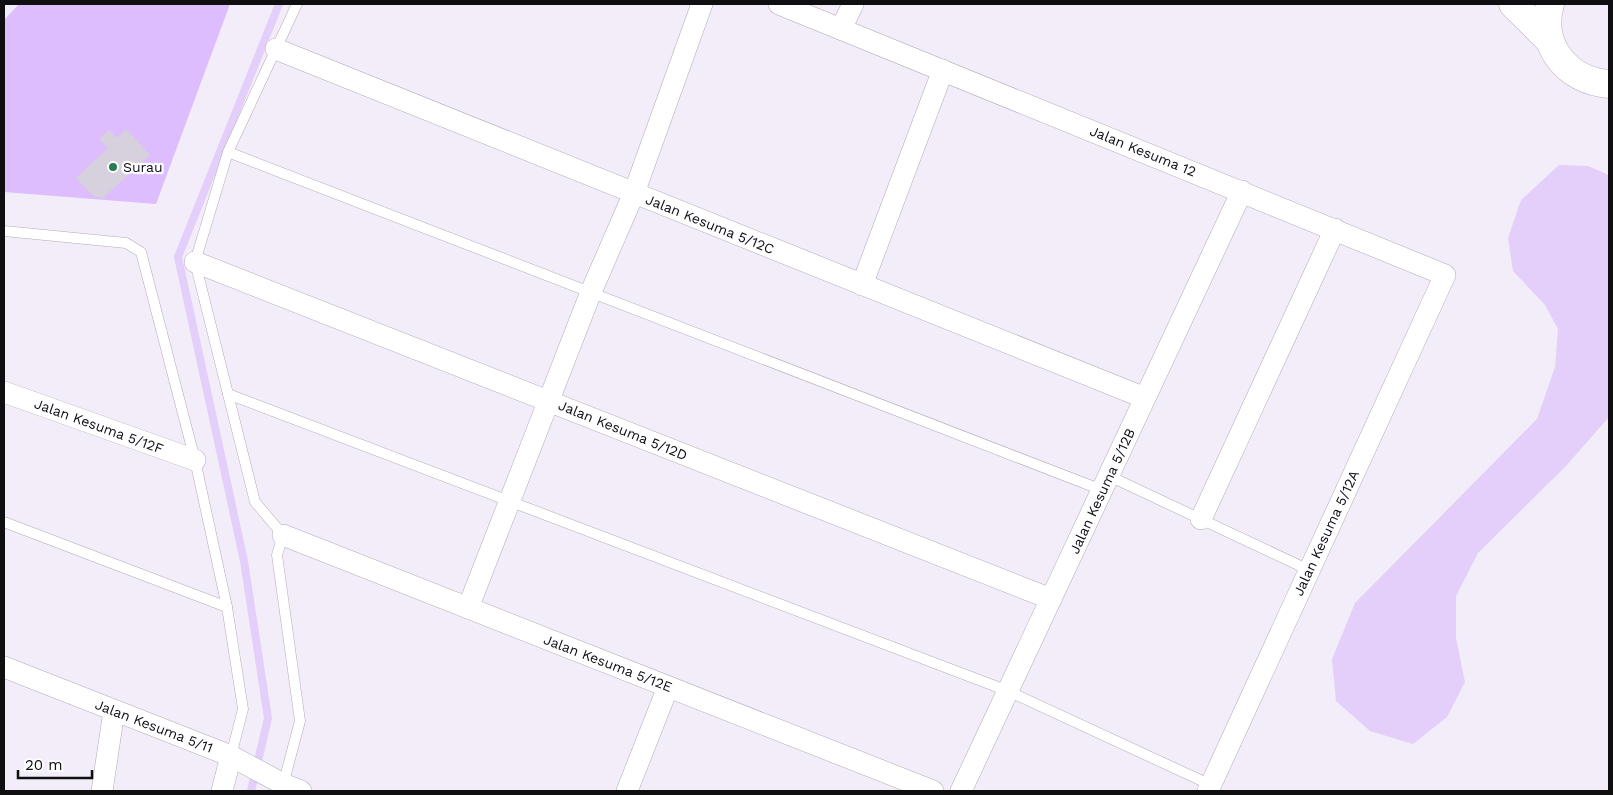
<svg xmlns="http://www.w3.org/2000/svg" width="1613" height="795" viewBox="0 0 1613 795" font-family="'Work Sans',sans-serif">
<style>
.green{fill:#ddbdfd}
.water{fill:#e3cff9}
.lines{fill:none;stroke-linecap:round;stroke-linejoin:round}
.stream{stroke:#e3cff9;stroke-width:8}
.building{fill:#d6d1dc}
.lane-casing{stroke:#b1acb6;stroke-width:11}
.street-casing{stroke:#b1acb6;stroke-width:22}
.secondary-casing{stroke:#b1acb6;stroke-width:29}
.lane{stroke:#fff;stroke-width:10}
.street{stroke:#fff;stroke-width:21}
.secondary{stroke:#fff;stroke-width:28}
.poi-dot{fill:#257d51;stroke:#fefdff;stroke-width:2}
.labels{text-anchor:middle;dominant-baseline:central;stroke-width:4.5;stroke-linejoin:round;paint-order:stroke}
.street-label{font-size:14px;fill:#0f0e11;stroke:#fefdff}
.poi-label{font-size:14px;fill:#0f0e11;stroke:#fefdff;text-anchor:start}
</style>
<rect width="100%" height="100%" fill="#f3edf9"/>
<!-- green -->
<polygon class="green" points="19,4 230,4 156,204 4,192 4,20"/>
<!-- water -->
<polygon class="water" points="1559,165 1588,166 1609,175 1609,417 1566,466 1478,553 1456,596 1456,638 1465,682 1447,717 1413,744 1370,731 1336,701 1332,659 1355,603 1537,419 1555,367 1558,329 1545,305 1513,271 1508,238 1521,200"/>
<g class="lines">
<!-- stream -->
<polyline class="stream" points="251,791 268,718 244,561 178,257 279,4"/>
</g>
<!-- building -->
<polygon class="building" points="126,129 150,155 103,198 93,196 76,178 108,148 99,139 109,130 117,138"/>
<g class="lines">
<defs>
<g id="lane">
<polyline points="228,152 1102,490"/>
<polyline points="4,231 126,243 141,252 195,460 227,607 243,709 231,756"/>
<polyline points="228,394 1008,691 1211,785"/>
<polyline points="1109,476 1309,570"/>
<polyline points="4,522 227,607"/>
<polyline points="283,785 300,721 277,555 283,535 255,502 195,262 228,152 297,4"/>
</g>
<g id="street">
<polyline points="779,4 1445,275 1208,791"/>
<polyline points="841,29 853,4"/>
<polyline points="276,49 1145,398"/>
<polyline points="195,262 1051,599"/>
<polyline points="862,285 943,70"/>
<polyline points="4,392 195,460"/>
<polyline points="1201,519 1335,229"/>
<polyline points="283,535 933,791"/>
<polyline points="468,608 591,292 634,193 702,4"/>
<polyline points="4,667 231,756 283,784 301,791"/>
<polyline points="102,791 114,711"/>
<polyline points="222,791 231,756"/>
<polyline points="627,791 668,687"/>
<polyline points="961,791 1242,191"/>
</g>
<g id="secondary">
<polyline points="1513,4 1550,41"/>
<path d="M1550,4C1538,46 1568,81 1609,84"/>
</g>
</defs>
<!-- lane casing -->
<use href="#lane" class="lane-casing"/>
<!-- street casing -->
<use href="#street" class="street-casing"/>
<!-- secondary casing -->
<use href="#secondary" class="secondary-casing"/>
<!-- lane -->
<use href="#lane" class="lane"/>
<!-- street -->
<use href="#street" class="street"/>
<!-- secondary -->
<use href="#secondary" class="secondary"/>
</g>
<!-- markers -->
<circle class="poi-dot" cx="113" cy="167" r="5"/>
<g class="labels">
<!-- street labels -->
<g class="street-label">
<text transform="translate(1143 151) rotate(22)">Jalan Kesuma 12</text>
<text transform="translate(710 224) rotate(22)">Jalan Kesuma 5/12C</text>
<text transform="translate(99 426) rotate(20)">Jalan Kesuma 5/12F</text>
<text transform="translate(623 430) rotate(22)">Jalan Kesuma 5/12D</text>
<text transform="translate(1102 491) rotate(-65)">Jalan Kesuma 5/12B</text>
<text transform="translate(1326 533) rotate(-65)">Jalan Kesuma 5/12A</text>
<text transform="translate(608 663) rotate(21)">Jalan Kesuma 5/12E</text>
<text transform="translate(154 726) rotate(21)">Jalan Kesuma 5/11</text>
</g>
<!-- poi labels -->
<g class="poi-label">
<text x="123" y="167">Surau</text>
</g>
</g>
<!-- border -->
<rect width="1613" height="795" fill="none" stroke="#0f0e11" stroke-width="10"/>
<!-- scale -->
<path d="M18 770v8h74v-8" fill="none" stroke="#0f0e11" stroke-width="2.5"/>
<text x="25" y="770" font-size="15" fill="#0f0e11" stroke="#fefdff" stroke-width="4" paint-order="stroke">20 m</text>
</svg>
